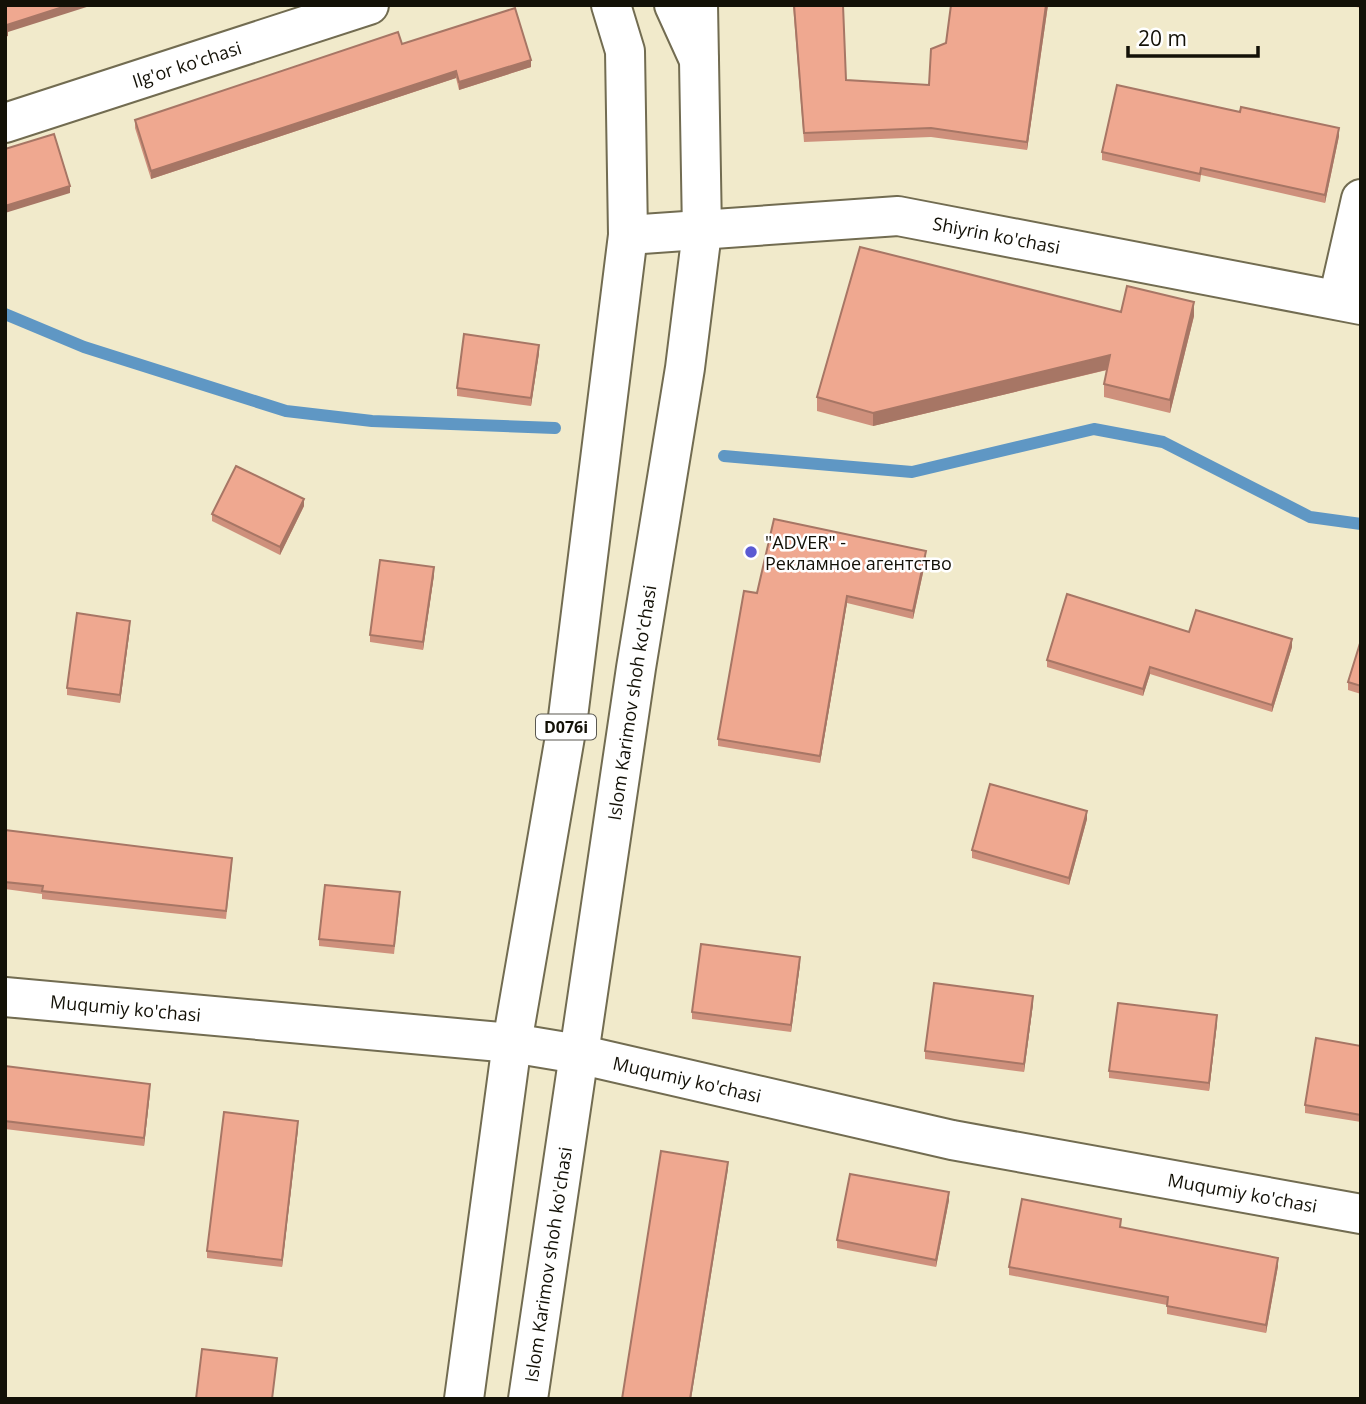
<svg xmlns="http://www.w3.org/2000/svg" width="1366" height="1404" viewBox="0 0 1366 1404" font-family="'Open Sans',sans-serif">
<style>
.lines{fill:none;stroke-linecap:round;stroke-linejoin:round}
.stream{stroke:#5f97c4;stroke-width:12}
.minor-casing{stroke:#726c51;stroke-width:42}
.secondary-casing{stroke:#726c51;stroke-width:42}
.primary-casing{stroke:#726c51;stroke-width:42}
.minor{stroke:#fff;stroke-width:38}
.secondary{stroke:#fff;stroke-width:38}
.primary{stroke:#fff;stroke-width:38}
.wall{fill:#ce907c}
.shaded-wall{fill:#a77665}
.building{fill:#efa890;stroke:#a77665;stroke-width:2}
.poi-dot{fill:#5a5ad2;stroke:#fff;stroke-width:2.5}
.labels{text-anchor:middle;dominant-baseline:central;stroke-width:5;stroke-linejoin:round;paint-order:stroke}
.shield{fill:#fff;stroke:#5a5851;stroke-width:2}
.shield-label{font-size:16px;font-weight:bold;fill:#131107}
.street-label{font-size:18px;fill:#131107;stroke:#fff}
.poi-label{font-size:18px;fill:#131107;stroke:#fff;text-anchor:start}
</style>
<rect width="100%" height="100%" fill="#f1eacb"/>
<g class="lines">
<!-- stream -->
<g class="stream">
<polyline points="5,314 84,347 286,411 372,421 555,428"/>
<polyline points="724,456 912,472 1094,429 1163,442 1310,517 1361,524"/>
</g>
<defs>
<g id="minor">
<path id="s1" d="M5,123L369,5"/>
<path id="s2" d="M628,235L898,216L1361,305"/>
<polyline points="1338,300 1361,199"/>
<path id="s3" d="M5,997L512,1043L578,1054L952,1140L1361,1214"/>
</g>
<polyline id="secondary" points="698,5 699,60"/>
<g id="primary">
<polyline points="464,1399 512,1043 567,725 628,235 625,51 611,5"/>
<path id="s4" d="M528,1399L636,668L685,368L702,232L699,60L674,5"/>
</g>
</defs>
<!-- minor casing -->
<use href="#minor" class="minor-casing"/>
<!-- secondary casing -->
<use href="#secondary" class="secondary-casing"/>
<!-- primary casing -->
<use href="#primary" class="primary-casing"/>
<!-- minor -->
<use href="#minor" class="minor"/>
<!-- secondary -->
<use href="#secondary" class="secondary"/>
<!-- primary -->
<use href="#primary" class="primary"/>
</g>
<!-- wall -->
<g class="wall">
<polygon points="793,5 843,5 846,80 929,85 946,43 951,5 1048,5 1027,150 931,137 804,142"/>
<polygon points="1347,5 1361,5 1361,8"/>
<polygon points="402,44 531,67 459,90 456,78 151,179 135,128 135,120"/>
<polygon points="1240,112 1339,136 1325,203 1201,175 1200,182 1102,160 1102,152"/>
<polygon points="1121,312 1194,316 1170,413 1104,397 1104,384 1107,370 873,426 817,411 817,397"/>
<polygon points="539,353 531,406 457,396 457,388"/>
<polygon points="304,506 280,555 212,521 212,514"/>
<polygon points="926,559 913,619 847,603 820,763 718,746 718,739 757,593"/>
<polygon points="434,575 423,650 370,642 370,635"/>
<polygon points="130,628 120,703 67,695 67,688"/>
<polygon points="1189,632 1292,647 1272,712 1150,674 1143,696 1047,667 1047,660"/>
<polygon points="1361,640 1361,694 1348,690 1348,682"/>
<polygon points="1087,819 1069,885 972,858 972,850"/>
<polygon points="5,830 232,865 226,919 42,899 42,894 5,889"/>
<polygon points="400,900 394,954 319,946 319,939"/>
<polygon points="800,964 791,1032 692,1019 692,1012"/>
<polygon points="1033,1004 1024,1072 925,1059 925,1051"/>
<polygon points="1217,1023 1209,1091 1109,1078 1109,1071"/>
<polygon points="1361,1046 1361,1122 1305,1113 1305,1105"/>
<polygon points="5,1066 150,1092 144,1146 5,1129"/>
<polygon points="298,1129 282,1267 207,1258 207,1251"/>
<polygon points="949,1200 936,1267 837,1248 837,1240"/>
<polygon points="1121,1227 1278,1266 1266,1333 1167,1314 1167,1305 1009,1275 1009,1267"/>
</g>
<!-- shaded-wall -->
<g class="shaded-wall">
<polygon points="69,5 93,5 8,32 8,36 5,37 5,29 7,25"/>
<polygon points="1046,5 1048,5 1027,150 1027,142"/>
<polygon points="531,60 531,67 459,90 459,82"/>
<polygon points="456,71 456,78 151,179 151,171"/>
<polygon points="1339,128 1339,136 1325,203 1325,195"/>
<polygon points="70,186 70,193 5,213 5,206"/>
<polygon points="1194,302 1194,316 1170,413 1170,400"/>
<polygon points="539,345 539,353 531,406 531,398"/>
<polygon points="1110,355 1110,369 873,426 873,413"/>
<polygon points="304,499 304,506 280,555 280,547"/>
<polygon points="926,551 926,559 913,619 913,611"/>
<polygon points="434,567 434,575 423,650 423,642"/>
<polygon points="847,596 847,603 820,763 820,756"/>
<polygon points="130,621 130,628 120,703 120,695"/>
<polygon points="1292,639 1292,647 1272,712 1272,705"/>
<polygon points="1150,667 1150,674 1143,696 1143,689"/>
<polygon points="1087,811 1087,819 1069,885 1069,878"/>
<polygon points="800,957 800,964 791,1032 791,1025"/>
<polygon points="1033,996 1033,1004 1024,1072 1024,1064"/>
<polygon points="1217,1015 1217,1023 1209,1091 1209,1083"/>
<polygon points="150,1084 150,1092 144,1146 144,1138"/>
<polygon points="298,1121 298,1129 282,1267 282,1260"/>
<polygon points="728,1162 728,1169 691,1399 690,1399"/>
<polygon points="949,1192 949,1200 936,1267 936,1260"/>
<polygon points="1278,1258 1278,1266 1266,1333 1266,1325"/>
</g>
<!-- building -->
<g class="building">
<polygon points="5,5 69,5 7,25 8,28 5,29"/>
<polygon points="794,5 843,5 846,80 929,85 931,49 946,43 951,5 1046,5 1027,142 931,128 804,133"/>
<polygon points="515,8 531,60 459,82 456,71 151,171 135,120 398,32 402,44"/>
<polygon points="1117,85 1240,112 1241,107 1339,128 1325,195 1201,168 1200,174 1102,152"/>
<polygon points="54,134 70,186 5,206 5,149"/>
<polygon points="860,247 1121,312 1127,286 1194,302 1170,400 1104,384 1110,355 873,413 817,397"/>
<polygon points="464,334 539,345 531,398 457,388"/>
<polygon points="236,466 304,499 280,547 212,514"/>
<polygon points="774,519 926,551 913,611 847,596 820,756 718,739 744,591 757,593"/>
<polygon points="380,560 434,567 423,642 370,635"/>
<polygon points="1067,594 1189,632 1196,610 1292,639 1272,705 1150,667 1143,689 1047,660"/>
<polygon points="77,613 130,621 120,695 67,688"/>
<polygon points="1361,640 1361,686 1348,682"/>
<polygon points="990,784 1087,811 1069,878 972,850"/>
<polygon points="5,830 232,858 226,911 42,891 43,886 5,882"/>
<polygon points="325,885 400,892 394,946 319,939"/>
<polygon points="701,944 800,957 791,1025 692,1012"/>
<polygon points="934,983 1033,996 1024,1064 925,1051"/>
<polygon points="1118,1003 1217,1015 1209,1083 1109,1071"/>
<polygon points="1316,1038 1361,1046 1361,1115 1305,1105"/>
<polygon points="5,1066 150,1084 144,1138 5,1121"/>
<polygon points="224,1112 298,1121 282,1260 207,1251"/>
<polygon points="661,1151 728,1162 690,1399 622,1399"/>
<polygon points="850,1174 949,1192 936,1260 837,1240"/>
<polygon points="1022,1199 1121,1219 1120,1227 1278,1258 1266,1325 1167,1306 1168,1297 1009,1267"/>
<polygon points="202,1349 277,1358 272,1399 196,1399"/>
</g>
<!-- markers -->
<circle class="poi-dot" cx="751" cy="552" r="7"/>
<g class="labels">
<!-- shield labels -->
<rect class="shield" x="536" y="714.5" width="60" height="25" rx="5"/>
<g class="shield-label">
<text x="566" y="727">D076i</text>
</g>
<!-- street labels -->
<g class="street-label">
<text stroke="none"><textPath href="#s1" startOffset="191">Ilg'or ko'chasi</textPath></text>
<text stroke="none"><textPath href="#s2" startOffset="371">Shiyrin ko'chasi</textPath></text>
<text stroke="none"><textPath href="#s4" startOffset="704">Islom Karimov shoh ko'chasi</textPath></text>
<text stroke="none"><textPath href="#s3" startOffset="121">Muqumiy ko'chasi</textPath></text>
<text stroke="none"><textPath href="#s3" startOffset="688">Muqumiy ko'chasi</textPath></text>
<text stroke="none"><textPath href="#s3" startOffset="1255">Muqumiy ko'chasi</textPath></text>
<text stroke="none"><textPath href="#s4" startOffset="136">Islom Karimov shoh ko'chasi</textPath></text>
</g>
<!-- poi labels -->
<g class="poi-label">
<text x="765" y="542">"ADVER" -<tspan x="765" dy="21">Рекламное агентство</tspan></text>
</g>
</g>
<!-- border -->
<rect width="1366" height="1404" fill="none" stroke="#131107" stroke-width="14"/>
<!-- scale -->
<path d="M1128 46v10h130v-10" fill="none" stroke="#131107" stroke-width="3.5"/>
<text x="1138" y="46" font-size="21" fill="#131107" stroke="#ffffff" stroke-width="5" paint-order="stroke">20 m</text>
</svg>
